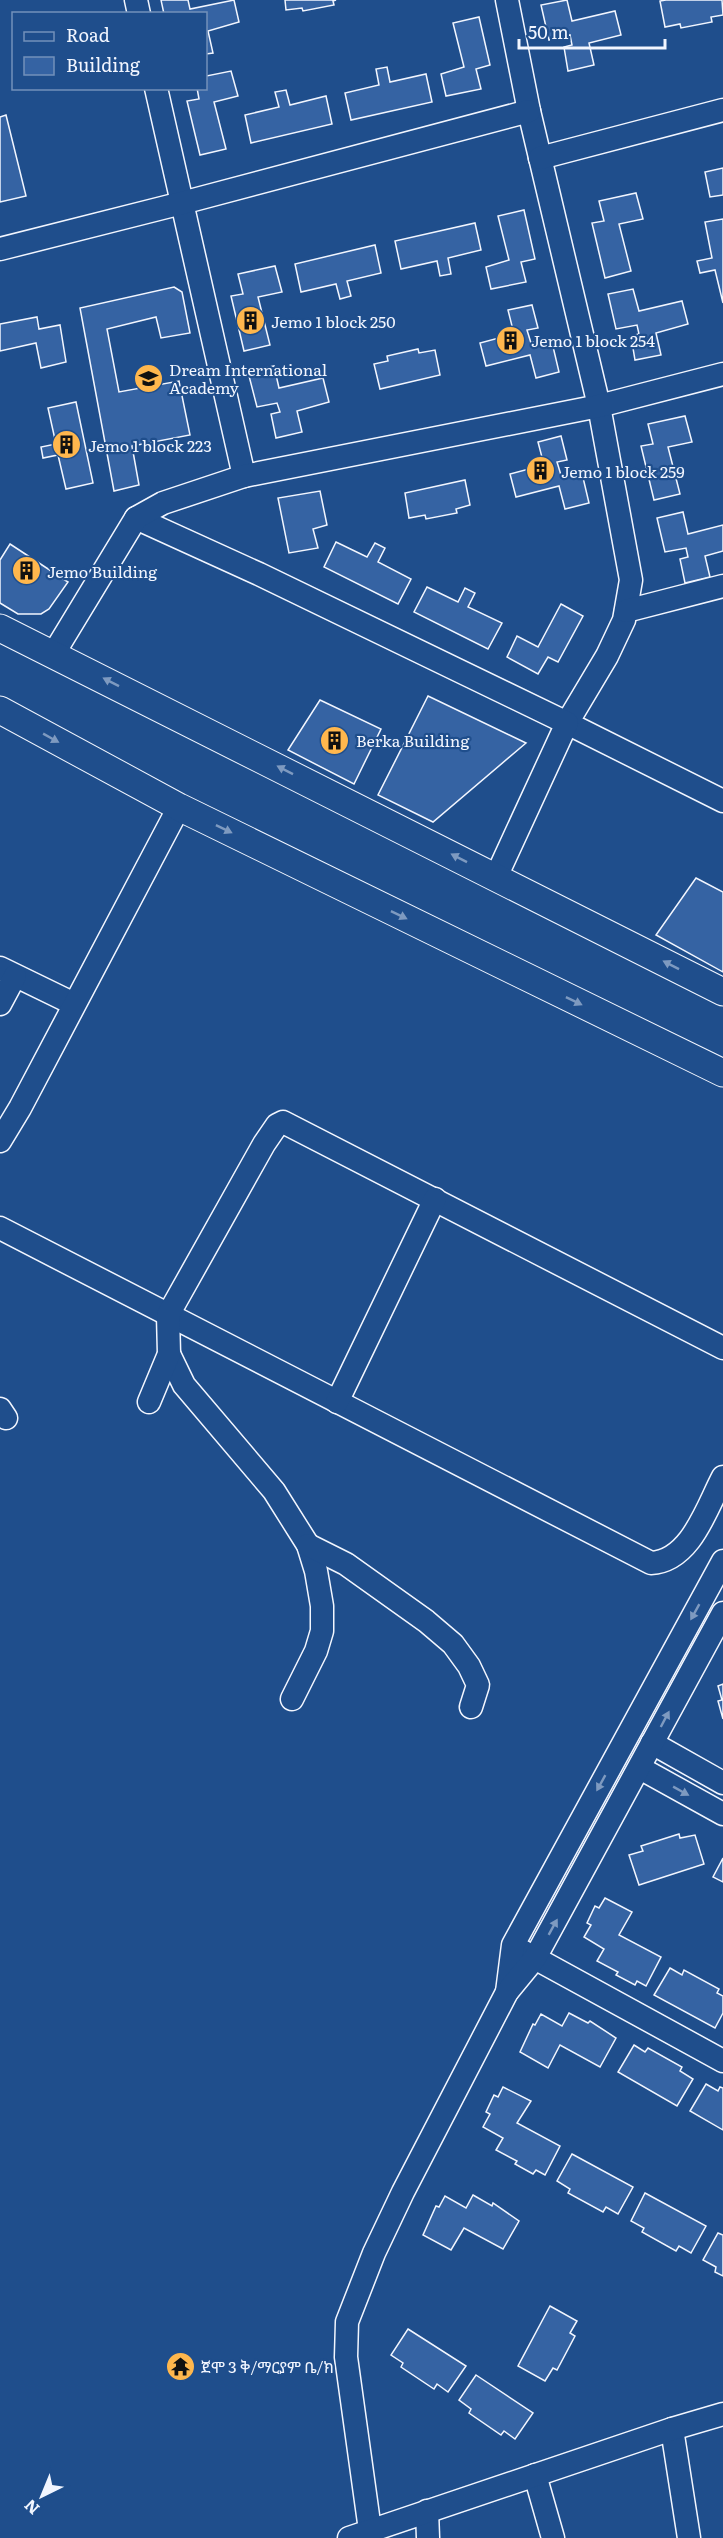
<svg xmlns="http://www.w3.org/2000/svg" width="723" height="2538" viewBox="0 0 723 2538" font-family="Literata,'Noto Sans Ethiopic',serif">
<style>
.building{fill:#3563a3;stroke:#f2f6ff;stroke-width:1.5}
.lines{fill:none;stroke-linecap:round;stroke-linejoin:round}
.minor-casing{stroke:#f2f6ff;stroke-width:25}
.major-casing{stroke:#f2f6ff;stroke-width:29}
.minor{stroke:#1f4e8c;stroke-width:22}
.major{stroke:#1f4e8c;stroke-width:27}
.oneway{fill:#7e9ac0}
.labels{text-anchor:middle;dominant-baseline:central;stroke-width:4.5;stroke-linejoin:round;paint-order:stroke}
.poi-label{font-size:16px;fill:#f2f6ff;stroke:#1f4e8c;text-anchor:start}
</style>
<rect width="100%" height="100%" fill="#1f4e8c"/>
<!-- building -->
<g class="building">
<polygon points="161,0 188,0 190,9 234,0 239,22 208,31 213,53 206,54 206,14 164,14"/>
<polygon points="285,0 336,0 333,1 334,5 303,11 302,8 286,10"/>
<polygon points="567,0 572,21 615,11 621,35 589,43 594,65 568,71 564,47 572,45 570,35 549,40 541,5"/>
<polygon points="666,0 722,0 723,15 711,17 712,22 681,28 680,24 665,27 660,1"/>
<polygon points="479,17 490,65 476,69 481,89 446,96 441,74 464,67 453,23"/>
<polygon points="387,67 390,82 426,74 432,102 351,120 345,93 379,85 376,69"/>
<polygon points="231,71 238,96 214,102 226,149 200,155 187,101 199,99 197,88 206,88 206,76"/>
<polygon points="286,90 290,105 326,96 332,124 251,143 245,115 279,107 275,92"/>
<polygon points="6,115 26,196 0,202 0,117"/>
<polygon points="723,168 723,195 710,197 705,172"/>
<polygon points="636,193 643,219 619,224 631,271 605,278 592,223 604,221 599,201"/>
<polygon points="524,210 535,259 521,262 526,282 491,289 486,267 509,260 498,216"/>
<polygon points="723,219 723,303 715,270 700,273 697,261 712,258 705,222"/>
<polygon points="475,223 481,250 448,258 451,274 440,276 437,261 401,269 395,241"/>
<polygon points="375,245 381,273 347,281 351,296 340,299 336,284 301,292 295,264"/>
<polygon points="275,266 282,292 258,297 270,345 244,351 231,296 243,294 238,274"/>
<polygon points="174,287 182,292 190,333 161,338 156,317 107,329 119,392 179,381 190,435 132,446 139,485 114,491 80,308"/>
<polygon points="633,289 639,311 682,301 688,324 656,333 661,355 635,360 631,336 639,334 637,325 616,329 608,294"/>
<polygon points="532,305 538,328 527,330 531,343 551,338 559,372 536,378 530,355 486,366 480,343 514,334 508,310"/>
<polygon points="37,317 39,329 60,325 66,362 41,368 36,343 0,351 0,324"/>
<polygon points="418,349 419,353 435,350 440,375 380,389 374,364 388,361 387,356"/>
<polygon points="274,366 279,388 323,378 329,402 297,411 302,432 276,438 271,414 280,412 277,403 257,407 248,372"/>
<polygon points="76,402 93,483 66,489 58,455 43,458 41,447 56,444 48,408"/>
<polygon points="685,416 692,442 668,447 680,494 654,500 641,446 653,444 648,424"/>
<polygon points="561,436 567,460 557,462 561,475 581,469 589,503 565,509 559,486 516,497 510,474 544,465 538,442"/>
<polygon points="465,480 470,505 456,509 457,513 426,519 425,515 409,518 405,493"/>
<polygon points="320,491 327,525 313,529 318,548 289,553 278,498"/>
<polygon points="683,512 688,534 723,525 723,551 705,556 710,577 685,583 680,559 688,557 686,548 665,552 657,518"/>
<polygon points="336,542 367,557 375,543 385,548 378,562 411,579 398,604 324,567"/>
<polygon points="10,544 68,582 49,609 41,614 18,614 0,603 0,560"/>
<polygon points="427,587 458,602 465,588 475,593 468,607 502,623 488,649 414,612"/>
<polygon points="561,604 583,616 558,662 548,657 538,674 507,657 517,636 538,647"/>
<polygon points="428,696 526,743 433,822 378,795"/>
<polygon points="320,700 381,729 354,784 288,750"/>
<polygon points="696,878 723,892 723,972 656,935"/>
<polygon points="723,1684 723,1719 718,1701 722,1700 718,1686"/>
<polygon points="679,1834 680,1838 695,1835 704,1864 639,1885 629,1855 643,1851 641,1846"/>
<polygon points="723,1858 723,1882 713,1877"/>
<polygon points="605,1898 632,1912 619,1935 661,1957 646,1986 637,1981 635,1985 616,1975 618,1972 597,1961 604,1949 584,1937 591,1925 587,1923 595,1906 599,1908"/>
<polygon points="670,1968 682,1975 684,1970 719,1989 717,1993 723,1996 723,2013 715,2028 654,1995"/>
<polygon points="569,2013 588,2023 590,2021 616,2038 600,2067 560,2045 548,2068 520,2052 533,2024 535,2025 541,2014 562,2026"/>
<polygon points="634,2045 645,2052 648,2048 682,2067 680,2071 693,2079 677,2106 618,2072"/>
<polygon points="706,2084 718,2091 720,2087 723,2088 723,2130 690,2111"/>
<polygon points="503,2087 531,2101 517,2123 560,2146 545,2175 536,2170 533,2174 515,2164 517,2161 496,2150 503,2138 483,2127 490,2114 486,2112 494,2095 498,2097"/>
<polygon points="572,2154 633,2187 618,2214 606,2207 603,2212 568,2193 570,2189 557,2181"/>
<polygon points="645,2193 706,2226 691,2253 679,2246 676,2251 642,2232 644,2228 631,2221"/>
<polygon points="473,2195 492,2206 493,2203 519,2221 503,2249 464,2228 451,2250 423,2235 436,2206 439,2207 445,2196 466,2208"/>
<polygon points="718,2233 723,2235 723,2276 715,2272 716,2267 703,2260"/>
<polygon points="550,2306 577,2321 570,2333 575,2336 557,2370 553,2368 545,2381 518,2366"/>
<polygon points="408,2329 466,2366 448,2392 437,2384 434,2389 401,2367 403,2363 391,2355"/>
<polygon points="476,2375 533,2413 515,2439 504,2431 501,2435 469,2413 471,2409 459,2400"/>
</g>
<g class="lines">
<defs>
<g id="minor">
<polyline points="136,0 139,14"/>
<polyline points="507,0 529,111 599,406 631,580 624,620 607,656 567,723 723,801"/>
<polyline points="156,88 244,476"/>
<polyline points="540,158 723,110"/>
<polyline points="0,249 182,203 529,111"/>
<polyline points="136,518 259,574 567,723 496,877"/>
<polyline points="626,611 723,586"/>
<polyline points="54,653 136,518 163,503 244,476 599,406 723,374"/>
<polyline points="0,968 74,1004"/>
<polyline points="0,1004 15,976"/>
<polyline points="0,1141 20,1108 179,807"/>
<path d="M0,1228L651,1563C691,1561 707,1507 723,1477"/>
<polyline points="169,1354 184,1385 274,1491 308,1545 316,1571 322,1606 322,1631 316,1651 292,1699"/>
<polyline points="149,1402 169,1354 168,1315 264,1144 277,1125 283,1122 723,1348"/>
<polyline points="337,1402 435,1199"/>
<polyline points="0,1409 6,1418"/>
<polyline points="308,1545 346,1564 426,1621 453,1644 469,1666 478,1685 471,1707"/>
<polyline points="652,1743 723,1783"/>
<polyline points="640,1768 723,1814"/>
<polyline points="522,1951 723,2061"/>
<polyline points="507,1992 513,1945 723,1561"/>
<polyline points="672,2429 689,2538"/>
<polyline points="535,2475 553,2538"/>
<polyline points="427,2511 428,2538"/>
<polyline points="370,2530 346,2357 347,2322 374,2253 403,2192 507,1992 535,1958 723,1613"/>
<polyline points="349,2538 672,2429 723,2414"/>
</g>
<g id="major">
<polyline points="0,628 723,992"/>
<polyline points="0,710 179,807 723,1073"/>
</g>
</defs>
<!-- minor casing -->
<use href="#minor" class="minor-casing"/>
<!-- major casing -->
<use href="#major" class="major-casing"/>
<!-- minor -->
<use href="#minor" class="minor"/>
<!-- major -->
<use href="#major" class="major"/>
</g>
<!-- one-way arrows -->
<defs><path id="oneway-solid" d="M-6-.8H1V-3.2L6.5 0L1 3.2V.8H-6Z" transform="scale(1.5)"/></defs>
<g class="oneway">
<use href="#oneway-solid" transform="translate(111 682) rotate(-153)"/>
<use href="#oneway-solid" transform="translate(51 738) rotate(29)"/>
<use href="#oneway-solid" transform="translate(285 770) rotate(-153)"/>
<use href="#oneway-solid" transform="translate(224 829) rotate(26)"/>
<use href="#oneway-solid" transform="translate(459 858) rotate(-153)"/>
<use href="#oneway-solid" transform="translate(399 915) rotate(26)"/>
<use href="#oneway-solid" transform="translate(671 965) rotate(-153)"/>
<use href="#oneway-solid" transform="translate(574 1001) rotate(26)"/>
<use href="#oneway-solid" transform="translate(695 1612) rotate(119)"/>
<use href="#oneway-solid" transform="translate(665 1719) rotate(-62)"/>
<use href="#oneway-solid" transform="translate(601 1783) rotate(119)"/>
<use href="#oneway-solid" transform="translate(681 1791) rotate(29)"/>
<use href="#oneway-solid" transform="translate(553 1927) rotate(-61)"/>
</g>
<!-- icons -->
<defs>
<symbol id="building-disc" viewBox="-11 -11 22 22"><circle r="9.5" fill="#ffb74d" stroke="#1f4e8c"/><path d="M-4-6H4V6H1V3H-1V6H-4ZM-2.5-4.3h1.7v1.8h-1.7ZM.8-4.3h1.7v1.8H.8ZM-2.5-1h1.7V.8h-1.7ZM.8-1h1.7V.8H.8Z" fill="#111"/></symbol>
<symbol id="school-disc" viewBox="-11 -11 22 22"><circle r="9.5" fill="#ffb74d" stroke="#1f4e8c"/><path d="M0-5L7-2L0 1L-7-2ZM-4 1L0 2.5L4 1V4Q0 6-4 4Z" fill="#111"/></symbol>
<symbol id="temple-disc" viewBox="-11 -11 22 22"><circle r="9.5" fill="#ffb74d" stroke="#1f4e8c"/><path d="M0-6L5-2H3V0L6.5 2.5H4V6H1.5V3h-3V6H-4V2.5H-6.5L-3 0V-2H-5Z" fill="#111"/></symbol>
</defs>
<g fill-rule="evenodd">
<use href="#building-disc" x="234" y="304" width="33" height="33"/>
<use href="#building-disc" x="494" y="324" width="33" height="33"/>
<use href="#school-disc" x="132" y="362" width="33" height="33"/>
<use href="#building-disc" x="50" y="428" width="33" height="33"/>
<use href="#building-disc" x="524" y="454" width="33" height="33"/>
<use href="#building-disc" x="10" y="554" width="33" height="33"/>
<use href="#building-disc" x="318" y="724" width="33" height="33"/>
<use href="#temple-disc" x="164" y="2350" width="33" height="33"/>
</g>
<g class="labels">
<!-- poi labels -->
<g class="poi-label">
<text x="271" y="321">Jemo 1 block 250</text>
<text x="531" y="340">Jemo 1 block 254</text>
<text x="169" y="369">Dream International<tspan x="169" dy="18">Academy</tspan></text>
<text x="88" y="445">Jemo 1 block 223</text>
<text x="561" y="471">Jemo 1 block 259</text>
<text x="47" y="571">Jemo Building</text>
<text x="356" y="740">Berka Building</text>
<text x="201" y="2366">ጀሞ 3 ቅ/ማርያም ቤ/ክ</text>
</g>
</g>
<!-- legend -->
<rect x="12" y="12" width="195" height="78" fill="#1f4e8c" stroke="#7391ba" stroke-width="1.5"/>
<rect x="24" y="32" width="30" height="9" fill="#1f4e8c" stroke="#7391ba" stroke-width="1.5"/>
<text x="66" y="42" font-size="18" fill="#f2f6ff">Road</text>
<rect x="24" y="57" width="30" height="18" fill="#3563a3" stroke="#7391ba" stroke-width="1.5"/>
<text x="66" y="72" font-size="18" fill="#f2f6ff">Building</text>
<!-- north arrow -->
<g transform="translate(42 2496) rotate(223)" stroke="#1f4e8c" stroke-width="4.5" paint-order="stroke">
<path d="M0-4.5L10 22L0 15L-10 22Z" fill="#f2f6ff"/>
<text y="-9" font-size="16" font-weight="bold" text-anchor="middle" fill="#f2f6ff">N</text>
</g>
<!-- scale -->
<path d="M519 39v9h146v-9" fill="none" stroke="#f2f6ff" stroke-width="3"/>
<text x="528" y="39" font-size="18" fill="#f2f6ff" stroke="#1f4e8c" stroke-width="4.5" paint-order="stroke">50 m</text>
</svg>
